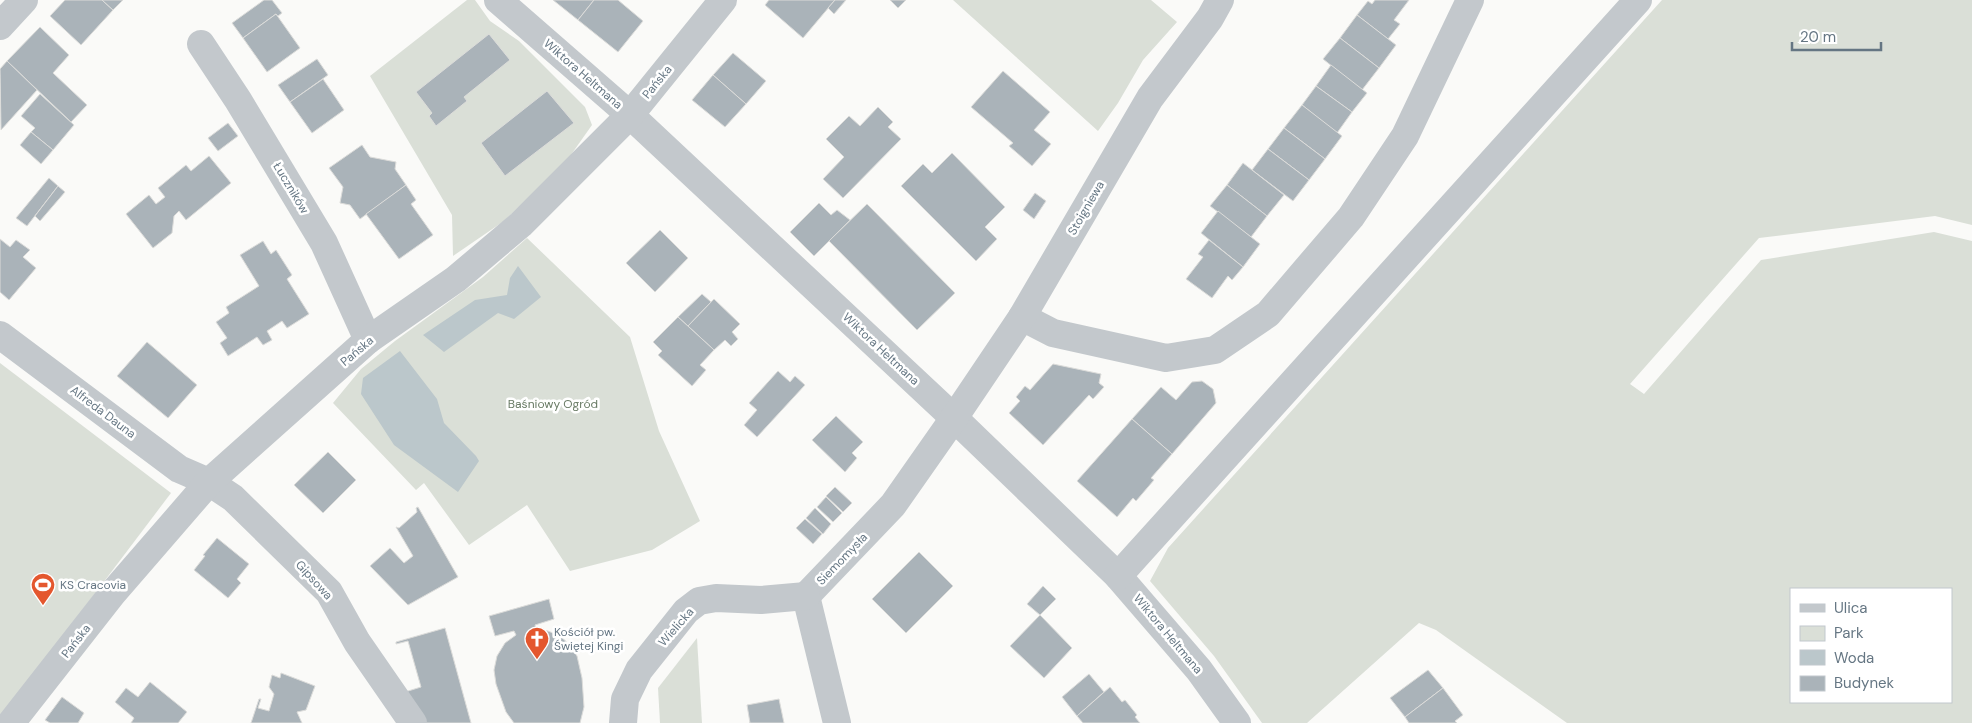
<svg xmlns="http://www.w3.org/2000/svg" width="1972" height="723" viewBox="0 0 1972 723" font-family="'DM Sans',sans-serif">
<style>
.green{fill:#dadfd7;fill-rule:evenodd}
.water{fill:#bbc7cb}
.building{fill:#aab3b9;stroke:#dcdcda}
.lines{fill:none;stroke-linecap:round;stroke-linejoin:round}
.minor{stroke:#c3c8cc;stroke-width:28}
.labels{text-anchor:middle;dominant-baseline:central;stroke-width:5;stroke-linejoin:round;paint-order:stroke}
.street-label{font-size:12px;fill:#657683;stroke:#fff}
.park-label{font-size:12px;fill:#687a64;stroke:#fff}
.poi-label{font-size:12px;fill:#657683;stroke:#fff;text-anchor:start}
</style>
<rect width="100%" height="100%" fill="#fafaf8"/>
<!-- green -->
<g class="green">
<polygon points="467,0 475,0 490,21 519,41 585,107 592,125 568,159 504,221 453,256 452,215 370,76"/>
<polygon points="953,0 1151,0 1177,22 1143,60 1118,103 1098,131"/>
<path d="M1662,0H1972V225L1935,216L1759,238L1630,384L1644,394L1761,260L1934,232L1972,241V723H1567L1436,630L1419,623L1307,723H1262L1214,656L1150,581L1168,548ZM1791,589H1951V702H1791Z"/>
<polygon points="527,238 630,337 659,431 700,521 652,550 570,571 527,505 469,545 424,483 416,490 333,403 361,369 395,341 483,277"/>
<polygon points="0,363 171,493 0,719"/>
<polygon points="697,638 702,723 660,723 658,688"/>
</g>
<!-- water -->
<g class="water">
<polygon points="518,266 541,297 514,319 498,313 444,352 423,335 475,300 507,295 510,278"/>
<polygon points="400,351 437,399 444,423 476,456 479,461 458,492 394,445 361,394 363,378"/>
</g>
<!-- building -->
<g class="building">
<polygon points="65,0 102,0 113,10 81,45 50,16"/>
<polygon points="102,0 123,0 113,10"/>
<polygon points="264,0 272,0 282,13 278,16 276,14 243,38 232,23"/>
<polygon points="553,0 594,0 578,20"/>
<polygon points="594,0 618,0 643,21 618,52 578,20"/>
<polygon points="769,0 835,0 803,38 765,5"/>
<polygon points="835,0 846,0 834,14 828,8"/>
<polygon points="890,0 906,0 898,8"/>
<polygon points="1375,0 1409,0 1394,20 1400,24 1388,39 1357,15 1368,1 1372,4"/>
<polygon points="276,14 300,48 267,72 243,38"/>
<polygon points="1357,15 1396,45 1379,68 1340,38"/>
<polygon points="40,27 69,55 53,73 87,105 71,122 7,61"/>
<polygon points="489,34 510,60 464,97 467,101 436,126 429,116 432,113 416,92"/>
<polygon points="1340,38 1379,68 1362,90 1323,59"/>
<polygon points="733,53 766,81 746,104 713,75"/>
<polygon points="317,59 328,75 290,102 278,85"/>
<polygon points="7,61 37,90 1,130 0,69"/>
<polygon points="1331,65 1367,93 1352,112 1316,86"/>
<polygon points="1003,71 1050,112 1034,130 1051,144 1032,166 1009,146 1013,143 971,107"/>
<polygon points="713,75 746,104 725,127 692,100"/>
<polygon points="323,79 344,110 312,133 290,102"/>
<polygon points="1316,86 1352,112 1337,133 1302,105"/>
<polygon points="547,91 574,123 505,176 481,143"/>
<polygon points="40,94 74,125 53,150 31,132 35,128 21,116"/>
<polygon points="1302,105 1342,136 1325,159 1284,128"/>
<polygon points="878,107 893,122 888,127 901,139 843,198 823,179 844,157 826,139 849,116 860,126"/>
<polygon points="228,123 238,136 218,151 208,138"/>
<polygon points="1284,128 1325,159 1309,180 1268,149"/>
<polygon points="31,132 53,150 41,164 20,145"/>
<polygon points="362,145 370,157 396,162 395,169 406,185 360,219 350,205 340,203 343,187 329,168"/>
<polygon points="1268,149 1309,180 1293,201 1252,170"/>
<polygon points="952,153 1005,207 985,227 997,239 976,261 901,186 923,164 932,173"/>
<polygon points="209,156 231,183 186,220 179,211 174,216 172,233 153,248 126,214 149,195 156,204 165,197 158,188 186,165 191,171"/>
<polygon points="1243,163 1284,195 1267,216 1227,185"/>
<polygon points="49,178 58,186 27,226 16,218"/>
<polygon points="406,185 416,200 411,204 433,235 399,259 366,214"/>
<polygon points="1227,185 1267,216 1251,237 1210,206"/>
<polygon points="58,186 65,192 40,221 35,216"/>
<polygon points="1035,193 1046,201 1034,219 1023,210"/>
<polygon points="819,203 831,215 837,210 850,220 814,256 790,232"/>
<polygon points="867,204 955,293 917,330 829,241"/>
<polygon points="1218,211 1260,244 1243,267 1201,233"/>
<polygon points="660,230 688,258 655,292 626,263"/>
<polygon points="0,239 10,247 16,240 30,250 23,257 36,268 9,300 0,292"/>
<polygon points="1209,240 1243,267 1232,280 1228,276 1212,298 1186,279 1203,257 1198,254"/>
<polygon points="263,241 271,254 276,250 292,275 287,279 309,314 287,328 282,321 267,331 272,340 263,345 257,337 228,356 220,343 227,338 216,322 229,313 226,307 259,286 240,255"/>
<polygon points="702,294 711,302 688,326 678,317"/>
<polygon points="714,299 740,324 732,332 738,339 731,346 725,340 714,350 688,326"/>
<polygon points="678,317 714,350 700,365 706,370 692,386 658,355 662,351 653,342"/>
<polygon points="147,342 197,385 168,418 117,376"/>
<polygon points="1053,364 1101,374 1099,383 1104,387 1093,399 1089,395 1043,445 1009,413 1020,401 1016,397 1025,386 1030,390"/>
<polygon points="778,371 790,382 795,376 805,385 757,437 744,425 757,410 749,403"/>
<polygon points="1202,381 1213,389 1216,403 1172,454 1132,419 1161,387 1176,400 1192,382"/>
<polygon points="836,416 863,442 852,453 857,458 845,472 812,440"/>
<polygon points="1132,419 1172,454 1151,478 1154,480 1136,501 1133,498 1117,517 1077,481"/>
<polygon points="328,452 356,480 323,513 294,485"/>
<polygon points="835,487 852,503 843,512 826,496"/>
<polygon points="826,497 842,513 833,522 817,507"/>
<polygon points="418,507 458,577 408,605 370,566 390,548 404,563 413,556 396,527 399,528 417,512 416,508"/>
<polygon points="815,508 831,524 823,534 806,518"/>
<polygon points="805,519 822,534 813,544 796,528"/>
<polygon points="217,538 249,564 237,579 241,583 228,598 194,570 205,556 203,555"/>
<polygon points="919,552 953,586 906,633 872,599"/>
<polygon points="1043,586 1056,599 1040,615 1027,604"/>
<polygon points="549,599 554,619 535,625 536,629 548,631 560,636 570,645 577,656 582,678 584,707 580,723 514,723 506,712 496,684 494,670 497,656 505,643 516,635 514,631 495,636 489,616"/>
<polygon points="1040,615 1072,648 1044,678 1010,646"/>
<polygon points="445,628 471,723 426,723 405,692 421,687 408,641 396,644 396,642"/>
<polygon points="1428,670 1443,688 1405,717 1390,698"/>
<polygon points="281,673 315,686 306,710 297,712 302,723 251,723 259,699 261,699 258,708 269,711 274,694 269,687 272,675 280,678"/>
<polygon points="1089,674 1104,692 1077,716 1062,697"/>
<polygon points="150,682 187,712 178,723 131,723 134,718 115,702 126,688 138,697"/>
<polygon points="1110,687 1122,702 1125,700 1137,715 1135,717 1140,723 1083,723 1077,716"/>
<polygon points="1443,688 1463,715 1455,721 1457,723 1409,723 1405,717"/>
<polygon points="62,697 84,713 78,723 50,723 45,720"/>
<polygon points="779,699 784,723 749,723 750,723 747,705"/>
</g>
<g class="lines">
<!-- minor -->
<g class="minor">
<polyline points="498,0 630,115 954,418 1118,576 1199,670 1237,723"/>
<polyline points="0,26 24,0"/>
<polyline points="201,44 238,100 324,243 368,340"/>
<polyline points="1022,317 1053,333 1166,358 1215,350 1268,314 1351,217 1405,136 1470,0"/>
<polyline points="0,335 179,469 209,482 233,498 329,592 357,642 413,723"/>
<polyline points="1118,576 1638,0"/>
<polyline points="806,596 893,505 954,418 1022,317 1150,98 1210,18 1220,0"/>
<polyline points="806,596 837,723"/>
<polyline points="11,723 112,594 209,482 368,340 456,279 521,224 630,115 723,0"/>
<polyline points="623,723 625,699 639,670 686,611 699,601 716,598 761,600 806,596"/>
</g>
</g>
<!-- icons -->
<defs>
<symbol id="stadium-pin" viewBox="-11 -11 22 30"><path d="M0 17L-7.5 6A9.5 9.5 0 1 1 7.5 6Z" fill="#e4572e" stroke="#fff"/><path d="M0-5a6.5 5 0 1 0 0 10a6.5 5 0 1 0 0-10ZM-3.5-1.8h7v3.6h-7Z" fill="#fff"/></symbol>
<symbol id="church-pin" viewBox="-11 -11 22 30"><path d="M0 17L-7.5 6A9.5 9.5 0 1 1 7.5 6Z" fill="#e4572e" stroke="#fff"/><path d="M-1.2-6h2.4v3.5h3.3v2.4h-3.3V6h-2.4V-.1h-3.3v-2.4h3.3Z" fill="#fff"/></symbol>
</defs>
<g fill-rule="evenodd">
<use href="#stadium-pin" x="29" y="571" width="28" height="38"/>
<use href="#church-pin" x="523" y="625" width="28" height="38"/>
</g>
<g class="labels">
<!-- street labels -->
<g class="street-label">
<text transform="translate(583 74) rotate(41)">Wiktora Heltmana</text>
<text transform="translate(657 82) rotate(-51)">Pańska</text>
<text transform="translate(291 188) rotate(59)">Łuczników</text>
<text transform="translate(1086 208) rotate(-60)">Stoigniewa</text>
<text transform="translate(881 349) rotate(43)">Wiktora Heltmana</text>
<text transform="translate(357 351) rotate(-40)">Pańska</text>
<text transform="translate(103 412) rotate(37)">Alfreda Dauna</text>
<text transform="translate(842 559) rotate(-46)">Siemomysła</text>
<text transform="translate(314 580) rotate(48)">Gipsowa</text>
<text transform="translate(676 627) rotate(-49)">Wielicka</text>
<text transform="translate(1168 634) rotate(50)">Wiktora Heltmana</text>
<text transform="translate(76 641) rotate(-52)">Pańska</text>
</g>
<!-- park labels -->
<g class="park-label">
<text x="553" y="404">Baśniowy Ogród</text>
</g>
<!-- poi labels -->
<g class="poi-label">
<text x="60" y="585">KS Cracovia</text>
<text x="554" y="632">Kościół pw.<tspan x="554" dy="14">Świętej Kingi</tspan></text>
</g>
</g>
<!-- legend -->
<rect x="1790" y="588" width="162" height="115" fill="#ffffff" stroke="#c1c8cd"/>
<rect x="1800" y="604" width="25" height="8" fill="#c3c8cc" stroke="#c1c8cd"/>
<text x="1834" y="613" font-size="15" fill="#657683">Ulica</text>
<rect x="1800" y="626" width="25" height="15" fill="#dadfd7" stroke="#c1c8cd"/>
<text x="1834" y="638" font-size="15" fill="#657683">Park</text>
<rect x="1800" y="650" width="25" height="15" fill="#bbc7cb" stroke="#c1c8cd"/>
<text x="1834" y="663" font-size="15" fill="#657683">Woda</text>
<rect x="1800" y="676" width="25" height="15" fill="#aab3b9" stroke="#c1c8cd"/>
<text x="1834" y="688" font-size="15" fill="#657683">Budynek</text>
<!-- scale -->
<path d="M1792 42v8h89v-8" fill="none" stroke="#657683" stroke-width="2.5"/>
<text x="1800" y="42" font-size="15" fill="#657683" stroke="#ffffff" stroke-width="4" paint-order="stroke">20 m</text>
</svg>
